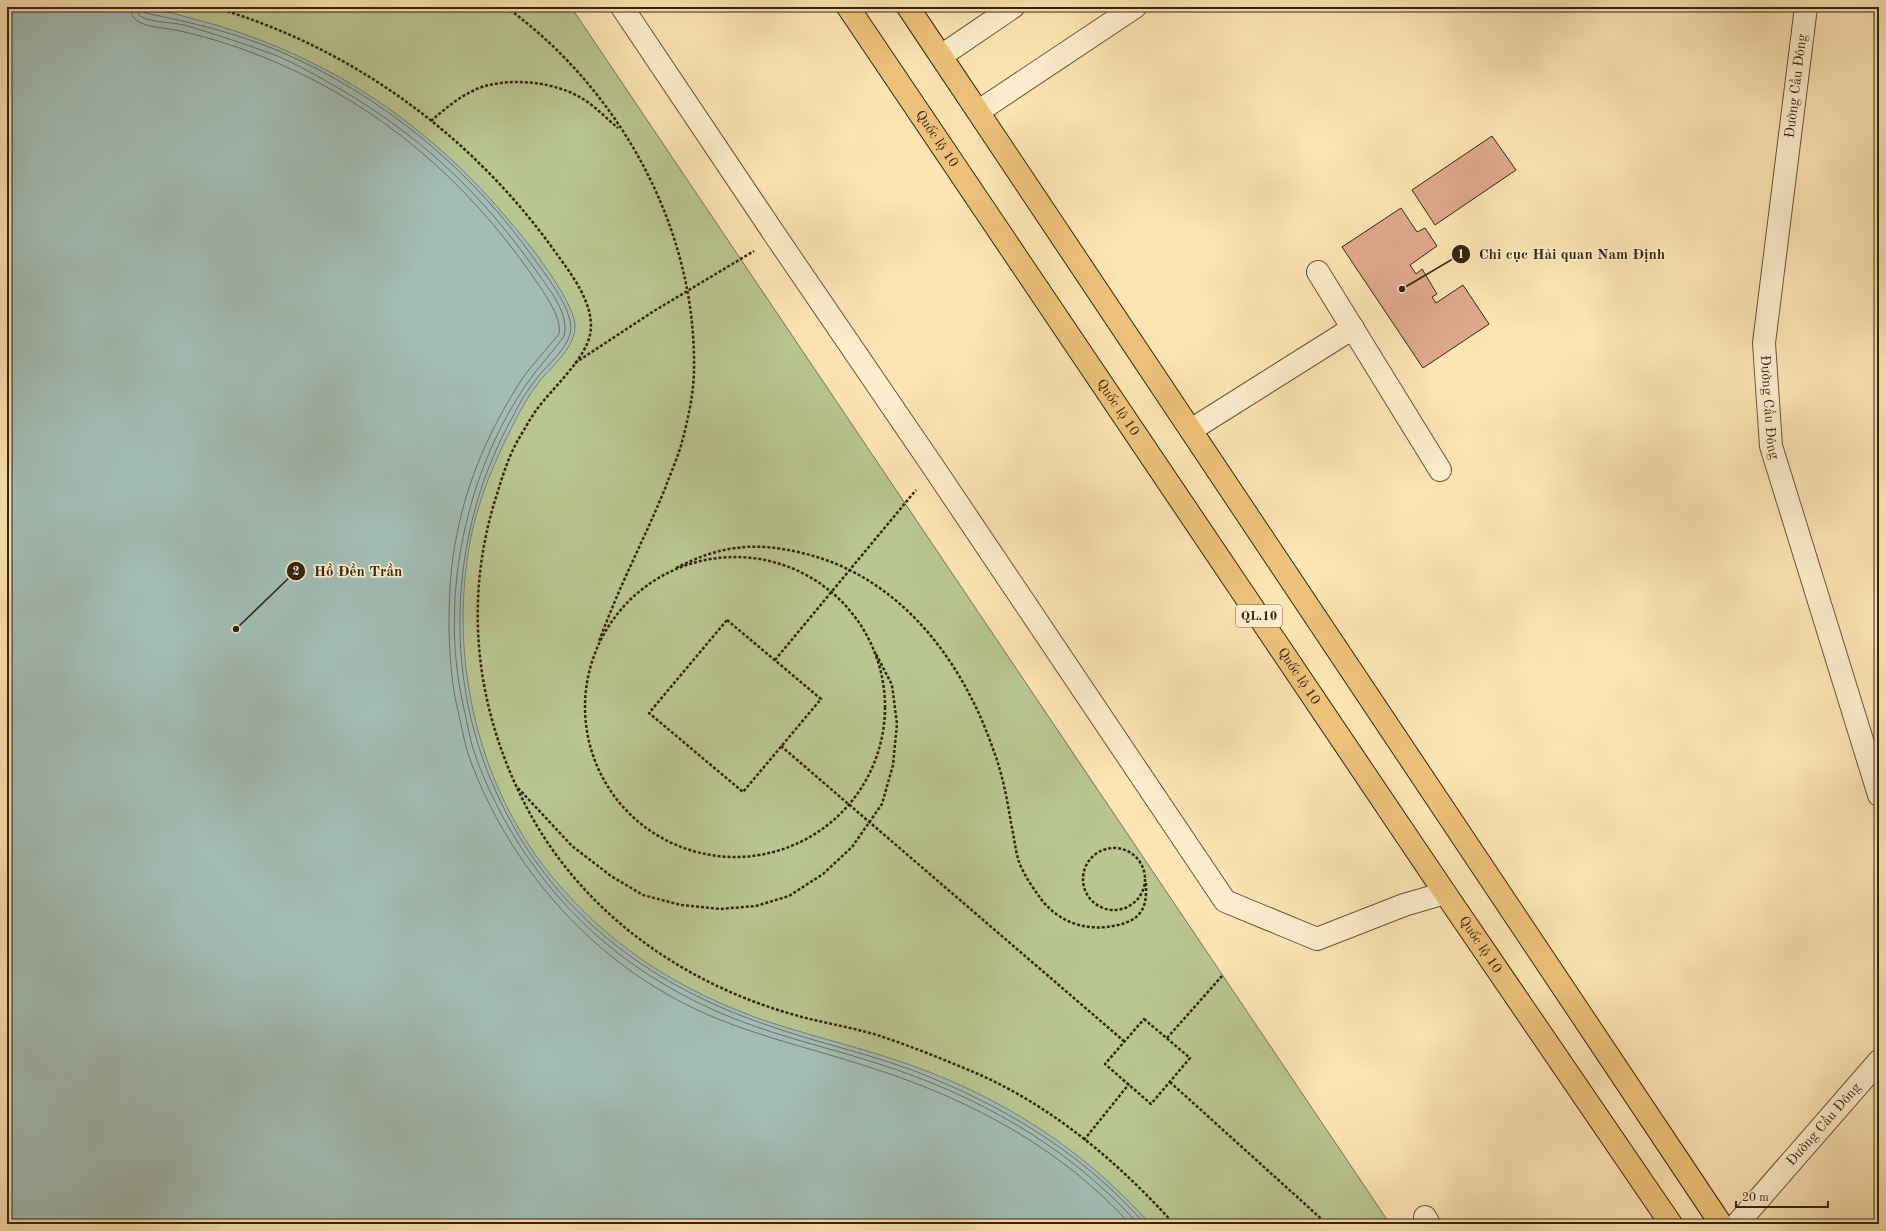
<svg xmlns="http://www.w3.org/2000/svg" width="1886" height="1231" viewBox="0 0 1886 1231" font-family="'Old Standard TT',serif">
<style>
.green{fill:#b9c691;stroke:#787450}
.water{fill:#a2bdb5;stroke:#777f72}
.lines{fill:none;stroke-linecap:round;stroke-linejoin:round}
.shore{stroke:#6c7062;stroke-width:1}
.building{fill:#e0a98e;stroke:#36230e}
.minor-casing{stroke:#685437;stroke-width:24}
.highway-casing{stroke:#36230e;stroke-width:24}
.path{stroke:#36230e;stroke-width:2.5;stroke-dasharray:3 2;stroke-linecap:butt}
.minor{stroke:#feeece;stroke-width:22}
.highway{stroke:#eec27a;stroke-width:22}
.labels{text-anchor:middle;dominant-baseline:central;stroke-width:3.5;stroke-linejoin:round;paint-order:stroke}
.shield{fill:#feeece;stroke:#726048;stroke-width:1}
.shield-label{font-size:13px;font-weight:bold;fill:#36230e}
.street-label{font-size:14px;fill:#36230e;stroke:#feeece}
.leader{fill:none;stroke:#36230e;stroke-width:1.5}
.callout-dot{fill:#36230e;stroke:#feeece;stroke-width:1.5}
.mark-label{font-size:12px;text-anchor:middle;font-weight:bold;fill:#fff}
.callout-label{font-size:15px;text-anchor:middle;font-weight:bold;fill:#36230e;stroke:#feeece;stroke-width:3.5;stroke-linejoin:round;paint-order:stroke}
</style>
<rect width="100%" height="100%" fill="#fde5b3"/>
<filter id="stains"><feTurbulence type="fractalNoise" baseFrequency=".005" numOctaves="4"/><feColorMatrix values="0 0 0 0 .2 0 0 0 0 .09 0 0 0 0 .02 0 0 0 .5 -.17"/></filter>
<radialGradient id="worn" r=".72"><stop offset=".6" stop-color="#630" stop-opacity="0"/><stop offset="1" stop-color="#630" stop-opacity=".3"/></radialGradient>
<!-- green -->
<polygon class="green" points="7,7 571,7 1390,1224 7,1224"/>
<!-- water -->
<path class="water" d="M7,7C37,7 67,7 97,7C110,7 124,6 137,7C164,10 190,18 216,25C334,60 433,128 511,223C529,243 572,299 575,324C577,346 552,366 539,382C529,395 520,410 513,425C495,460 479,498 471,537C447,658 478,792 559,885C616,951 685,993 766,1021C820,1039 876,1051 929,1072C1014,1105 1090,1156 1150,1224H7Z"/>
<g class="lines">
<!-- shore -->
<g class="shore">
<path d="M131,7C131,13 133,19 139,22C150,28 168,28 180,31C212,38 245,49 275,62C382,107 466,181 532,275C541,289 563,317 559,334C547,349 533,363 522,379C492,425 467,480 457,534C450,566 449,599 449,631C450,655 451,678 456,702C461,722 464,745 472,765C516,878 604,973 718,1019C770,1040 825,1052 878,1070C973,1101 1062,1149 1130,1224"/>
<path d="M137,7C137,11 138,15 142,17C154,23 171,22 184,25C215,34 245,44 275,55C297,64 319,77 340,89C422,137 482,194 537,272C549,289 570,314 564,336C553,352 539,366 528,382C466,471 439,597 463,704C467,722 470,742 477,760C484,780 494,800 504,819C553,907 623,970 716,1011C767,1034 823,1046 876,1063C975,1094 1069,1146 1138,1224"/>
<path d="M142,7L145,13C190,22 236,33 279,51C382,95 471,169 535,260C547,277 576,313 570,334C566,350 547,365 537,378C527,390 519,404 512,418C449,532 442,675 497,794C550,910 645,983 764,1024C819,1044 878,1055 932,1078C1014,1112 1086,1157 1145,1224"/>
</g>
</g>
<!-- building -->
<g class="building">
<polygon points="1492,136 1516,170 1435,225 1412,190"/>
<polygon points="1401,208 1417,232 1425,228 1437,246 1410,265 1416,274 1422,269 1437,294 1432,297 1436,303 1463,285 1489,324 1423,368 1342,247"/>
</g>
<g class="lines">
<defs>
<g id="minor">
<polyline points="622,7 777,238 934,468 1225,901 1317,939 1404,905 1445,893"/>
<path id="s1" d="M1806,7L1764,343L1771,446L1879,795"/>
<polyline points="941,56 1013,7"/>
<polyline points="979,111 1135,7"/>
<polyline points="1318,272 1440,470"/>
<polyline points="1191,430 1353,328"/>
<polyline points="1425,1217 1429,1224"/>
<path id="s2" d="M1737,1224L1879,1061"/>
</g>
<g id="highway">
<path id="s3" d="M848,7L1445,893L1671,1224"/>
<polyline points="908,7 1721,1224"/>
</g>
</defs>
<!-- minor casing -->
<use href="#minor" class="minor-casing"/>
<!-- highway casing -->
<use href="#highway" class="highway-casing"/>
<!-- path -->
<g class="path">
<path d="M213,7C352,47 473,136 556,253C572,275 596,306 590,335C585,359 552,389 537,409C530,419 524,430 518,440C509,456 503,474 498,491C462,599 475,710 528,810C582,911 679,981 788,1013C817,1022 847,1026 877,1035C908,1045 940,1058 971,1071C1050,1104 1117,1161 1174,1224"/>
<path d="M506,7C619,89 696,227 694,368C694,393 688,419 682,442C678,457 671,472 666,486C652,521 636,553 621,587C613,605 606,623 599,641"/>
<path d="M431,121C447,107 465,92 485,86C515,78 556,82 583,99C596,107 607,119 618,128"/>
<polyline points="575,363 654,311 754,251"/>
<circle cx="735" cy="707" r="150"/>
<path d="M676,568C719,546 754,541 802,553C898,575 962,659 993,749C1002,772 1007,798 1011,823C1014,836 1015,849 1019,862C1024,875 1033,888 1041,899C1060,924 1089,932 1118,925C1126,923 1135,920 1140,913C1147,904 1146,892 1146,882"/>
<polygon points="727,620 821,699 743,792 649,713"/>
<polyline points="775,660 916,490"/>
<polyline points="781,746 1125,1042"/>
<polyline points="518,788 572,846 611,876 643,895 681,905 720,909 756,906 789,896 823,874 852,847 882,804 893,765 897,724 892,685 875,652"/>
<circle cx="1114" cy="879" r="31"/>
<polygon points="1144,1019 1190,1058 1151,1104 1105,1064"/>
<polyline points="1167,1038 1222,976"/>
<polyline points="1170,1082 1327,1224"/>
<polyline points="1084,1140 1129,1084"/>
</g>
<!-- minor -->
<use href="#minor" class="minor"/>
<!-- highway -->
<use href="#highway" class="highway"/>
</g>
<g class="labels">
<!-- shield labels -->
<rect class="shield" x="1236" y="605" width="46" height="22" rx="3"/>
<g class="shield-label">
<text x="1259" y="616">QL.10</text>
</g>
<!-- street labels -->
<g class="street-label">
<text transform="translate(1796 86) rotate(-83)">Đường Cầu Đông</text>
<text stroke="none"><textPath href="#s3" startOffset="159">Quốc lộ 10</textPath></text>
<text stroke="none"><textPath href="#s3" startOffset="483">Quốc lộ 10</textPath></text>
<text stroke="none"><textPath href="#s1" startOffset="403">Đường Cầu Đông</textPath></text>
<text stroke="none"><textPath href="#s3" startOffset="807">Quốc lộ 10</textPath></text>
<text stroke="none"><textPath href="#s3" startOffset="1131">Quốc lộ 10</textPath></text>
<text stroke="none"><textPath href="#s2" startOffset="132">Đường Cầu Đông</textPath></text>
</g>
</g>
<!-- callouts -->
<path class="leader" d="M1402 289L1461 254M236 629L296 571"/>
<g class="callout-dot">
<circle cx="1402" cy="289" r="4"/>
<circle cx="236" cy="629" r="4"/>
<circle cx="1461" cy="254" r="10"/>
<circle cx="296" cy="571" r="10"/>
</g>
<g class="mark-label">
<text x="1461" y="258">1</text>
<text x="296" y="575">2</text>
</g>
<g class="callout-label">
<text x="1572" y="259">Chi cục Hải quan Nam Định</text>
<text x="358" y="576">Hồ Đền Trần</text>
</g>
<!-- margin -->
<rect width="1886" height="1231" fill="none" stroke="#fde5b3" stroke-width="24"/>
<rect x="8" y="8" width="1870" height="1215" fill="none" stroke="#36230e" stroke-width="2"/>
<rect x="12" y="12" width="1862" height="1207" fill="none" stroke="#36230e"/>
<!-- scale -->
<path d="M1736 1201v6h92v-6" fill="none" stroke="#36230e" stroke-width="2"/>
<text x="1742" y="1201" font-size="12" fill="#36230e" stroke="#feeece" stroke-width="3" paint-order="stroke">20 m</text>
<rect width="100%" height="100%" filter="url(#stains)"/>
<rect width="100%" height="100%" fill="url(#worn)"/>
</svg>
